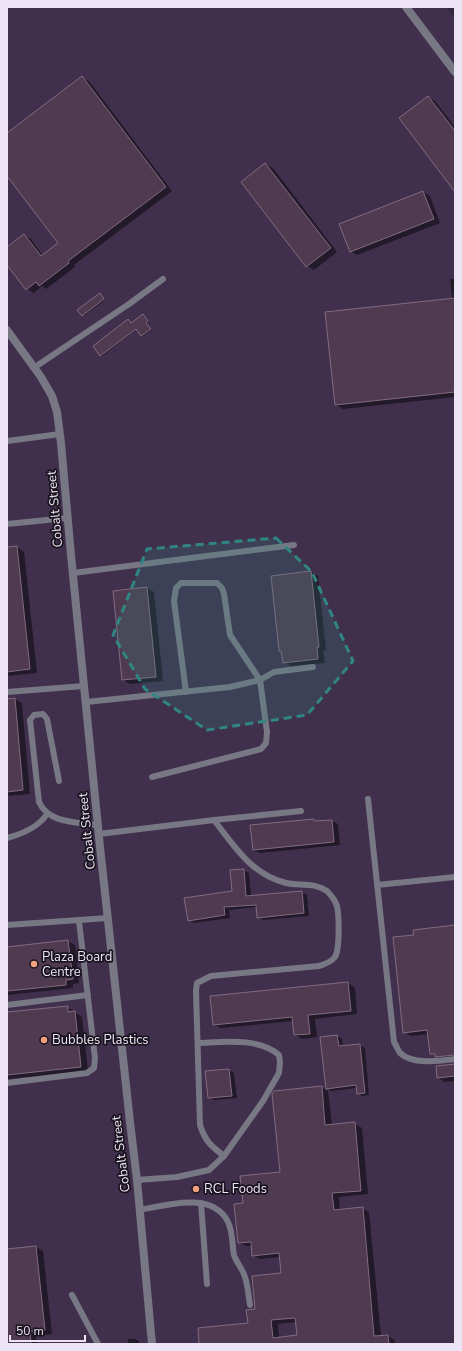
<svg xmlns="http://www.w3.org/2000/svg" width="462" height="1351" viewBox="0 0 462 1351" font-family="'Nunito Sans',sans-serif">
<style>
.built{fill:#40304d}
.shadow{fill:#0007;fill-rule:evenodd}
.building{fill:#503a4f;stroke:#836b81;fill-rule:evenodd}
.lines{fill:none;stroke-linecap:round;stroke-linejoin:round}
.service{stroke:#787784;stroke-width:6}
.minor{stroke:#787784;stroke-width:8}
.marked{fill:#308682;fill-opacity:0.2;stroke:#308682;stroke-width:3;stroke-dasharray:8 5;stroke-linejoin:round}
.poi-dot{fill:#f1a17e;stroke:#19131e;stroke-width:1.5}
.labels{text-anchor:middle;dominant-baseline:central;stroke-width:3.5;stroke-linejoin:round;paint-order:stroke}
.street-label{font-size:13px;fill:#ece4f4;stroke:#19131e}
.poi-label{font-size:13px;fill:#ece4f4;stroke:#19131e;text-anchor:start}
</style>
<rect width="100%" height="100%" fill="#34273f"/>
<!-- built -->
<polygon class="built" points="7,7 446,7 455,19 455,1344 7,1344"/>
<!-- shadow -->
<g class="shadow">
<polygon points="82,78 89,81 172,191 74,265 75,267 46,289 42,286 34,293 27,289 7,263 7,247 24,235 31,239 43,256 59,243 7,175 7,134"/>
<polygon points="428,97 435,101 455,127 455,190"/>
<polygon points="265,164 273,168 337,252 314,270 307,266"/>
<polygon points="423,192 430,196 440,223 357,255 350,251"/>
<polygon points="450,279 455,279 455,397 343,409 336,405 452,299"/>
<polygon points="101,295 105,300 84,316 82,315"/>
<polygon points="144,316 149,322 147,324 152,330 143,336 137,329 102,356 101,355 128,320 132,324"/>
<polygon points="17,547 24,552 37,673 7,676 7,548"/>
<polygon points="310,572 318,576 326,650 323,651 325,663 291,666 284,662 282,652 280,650"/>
<polygon points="147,588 154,592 163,681 130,684 123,680"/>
<polygon points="15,699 22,703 30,794 7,796 7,700"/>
<polygon points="314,820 317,822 332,821 338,824 340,845 260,853 254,850"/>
<polygon points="243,870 249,873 251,896 302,892 307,895 309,916 263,920 258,917 257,907 229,910 230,918 194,923 188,920 233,892"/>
<polygon points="455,926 455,1059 443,1060 430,1053 428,1034 411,1036 404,1032 415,936"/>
<polygon points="68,941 75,945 79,983 73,984 73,988 7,995 7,948"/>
<polygon points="348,983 355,988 357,1014 315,1019 317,1037 302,1039 295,1035 294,1021 221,1028 214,1024"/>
<polygon points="67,1007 82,1017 88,1071 7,1079 7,1013"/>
<polygon points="337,1036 342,1039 343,1047 360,1045 365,1048 369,1095 362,1096 358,1093 357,1088 331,1091 327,1088"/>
<polygon points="455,1064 455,1081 445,1082 438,1078"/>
<polygon points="229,1070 234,1073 237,1098 214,1100 209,1097"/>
<path d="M321,1087L328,1091L332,1125L355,1124L362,1128L368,1194L339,1197L340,1210L362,1208L369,1212L381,1336H388L395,1340V1344H200L249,1324L256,1310L282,1274L280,1257L260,1259L253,1255L252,1246H246L239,1242L244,1204L281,1173ZM296,1322L298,1336L279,1338L278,1324Z"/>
<polygon points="36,1247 43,1251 52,1334 36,1336 37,1344 7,1344 7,1250"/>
<polygon points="128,1339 135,1339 139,1341 139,1344 128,1344"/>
</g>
<!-- building -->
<g class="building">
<polygon points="82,76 166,187 68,261 69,263 39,286 36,282 26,290 7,265 7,247 24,234 41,256 58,243 7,176 7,133"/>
<polygon points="428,96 455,131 455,192 399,118"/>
<polygon points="265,163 331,248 306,267 241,182"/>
<polygon points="423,191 434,219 350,252 339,224"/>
<polygon points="100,293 104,299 82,316 77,310"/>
<polygon points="455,298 455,392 335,405 325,312"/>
<polygon points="143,314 148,321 146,323 151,329 141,336 136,329 100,356 93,346 128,319 131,323"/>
<polygon points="17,546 30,669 7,672 7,547"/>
<polygon points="311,571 319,647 317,647 318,659 283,663 281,651 279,651 271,576"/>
<polygon points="147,587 156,677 122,680 113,591"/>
<polygon points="15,698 23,790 7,792 7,699"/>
<polygon points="314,819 314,821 332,820 334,842 253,850 250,825"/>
<polygon points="244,869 246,896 302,891 304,913 257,918 256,905 224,907 225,915 188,921 184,898 232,891 230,870"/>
<polygon points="455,925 455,1055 435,1057 435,1054 430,1054 427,1030 403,1033 393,937 414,935 413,930"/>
<polygon points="68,940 73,979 66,980 66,985 7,991 7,947"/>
<polygon points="348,982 351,1011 308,1015 310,1034 294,1035 292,1017 213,1025 210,996"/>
<polygon points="68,1006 68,1012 75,1011 81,1067 7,1075 7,1012"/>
<polygon points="337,1035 339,1046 360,1044 365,1093 357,1094 356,1085 326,1089 320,1037"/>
<polygon points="455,1064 455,1076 437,1078 436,1066"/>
<polygon points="229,1069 232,1096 208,1098 205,1071"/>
<path d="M322,1086L325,1125L355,1122L361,1191L332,1193L334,1210L363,1207L374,1336L388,1335L389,1344H199L198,1328L248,1323L246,1310L255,1309L252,1276L281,1273L279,1253L252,1256L251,1242L238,1243L234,1204L243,1203L240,1176L280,1172L272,1094L274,1091ZM295,1318L297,1335L273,1338L271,1320Z"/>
<polygon points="36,1246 45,1330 30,1332 31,1344 7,1344 7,1249"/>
</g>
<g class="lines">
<!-- service -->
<g class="service">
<polyline points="35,367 129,304 163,279"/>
<polyline points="7,441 60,434"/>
<polyline points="7,524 67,518"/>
<polyline points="73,573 294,545"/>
<polyline points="7,692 84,686"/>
<polyline points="86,702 230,687 260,680 274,672 313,667"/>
<polyline points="152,777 261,749 266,743 267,732 260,680 230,635 224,594 222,588 217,583 181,583 176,588 174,601 186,692"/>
<path d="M59,781L47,719L43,714L34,715L30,720L39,802C49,824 77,822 98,825"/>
<path d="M368,799L394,1042C396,1045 398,1050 400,1053C413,1065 439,1061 455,1059"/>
<path d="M214,820C234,846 252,875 286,883C300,886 314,882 327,891C331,895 335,900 337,906C339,915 340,949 335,957C331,962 326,964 319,966L211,976L197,983L196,991L200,1125C205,1141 211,1146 224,1156"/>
<polyline points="99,834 214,820 301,811"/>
<path d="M7,838C22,834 38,828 47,814"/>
<polyline points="377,885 455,877"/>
<polyline points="7,925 108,918"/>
<polyline points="7,1005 88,995"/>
<polyline points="7,1083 87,1073 94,1068 95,1058 79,921"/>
<path d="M137,1180L177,1177L209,1170L224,1156L263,1101L279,1073L280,1062L279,1055C258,1037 224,1042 198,1043"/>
<polyline points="201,1203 207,1284"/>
<path d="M140,1210C166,1205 213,1191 228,1222C233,1232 232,1245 234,1255C236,1261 240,1266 243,1272C248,1282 248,1294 250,1305"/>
<polyline points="72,1295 98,1344"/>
</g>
<!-- minor -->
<g class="minor">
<polyline points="406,7 455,72"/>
<polyline points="7,330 41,377 52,396 57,412 61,443 71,555 100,847 130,1122 137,1180 152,1344"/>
</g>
</g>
<!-- marked area -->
<path class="marked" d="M276,538L312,572L353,661L307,715L207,730L145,689L113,635L147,549Z"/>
<!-- markers -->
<g class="poi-dot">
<circle cx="34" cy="964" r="4"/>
<circle cx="44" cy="1040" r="4"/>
<circle cx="196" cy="1189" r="4"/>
</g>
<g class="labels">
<!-- street labels -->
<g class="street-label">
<text transform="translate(55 509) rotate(-95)">Cobalt Street</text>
<text transform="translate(87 831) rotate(-96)">Cobalt Street</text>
<text transform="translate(121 1154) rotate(-97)">Cobalt Street</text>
</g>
<!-- poi labels -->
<g class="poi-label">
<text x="42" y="957">Plaza Board<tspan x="42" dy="15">Centre</tspan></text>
<text x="52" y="1040">Bubbles Plastics</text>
<text x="204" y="1189">RCL Foods</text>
</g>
</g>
<!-- border -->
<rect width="462" height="1351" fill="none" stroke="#ece4f4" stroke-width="16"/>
<!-- scale -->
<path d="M10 1335v6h75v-6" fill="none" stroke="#ece4f4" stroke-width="2"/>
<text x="16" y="1335" font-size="12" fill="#ece4f4" stroke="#19131e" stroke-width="3" paint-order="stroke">50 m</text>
</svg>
